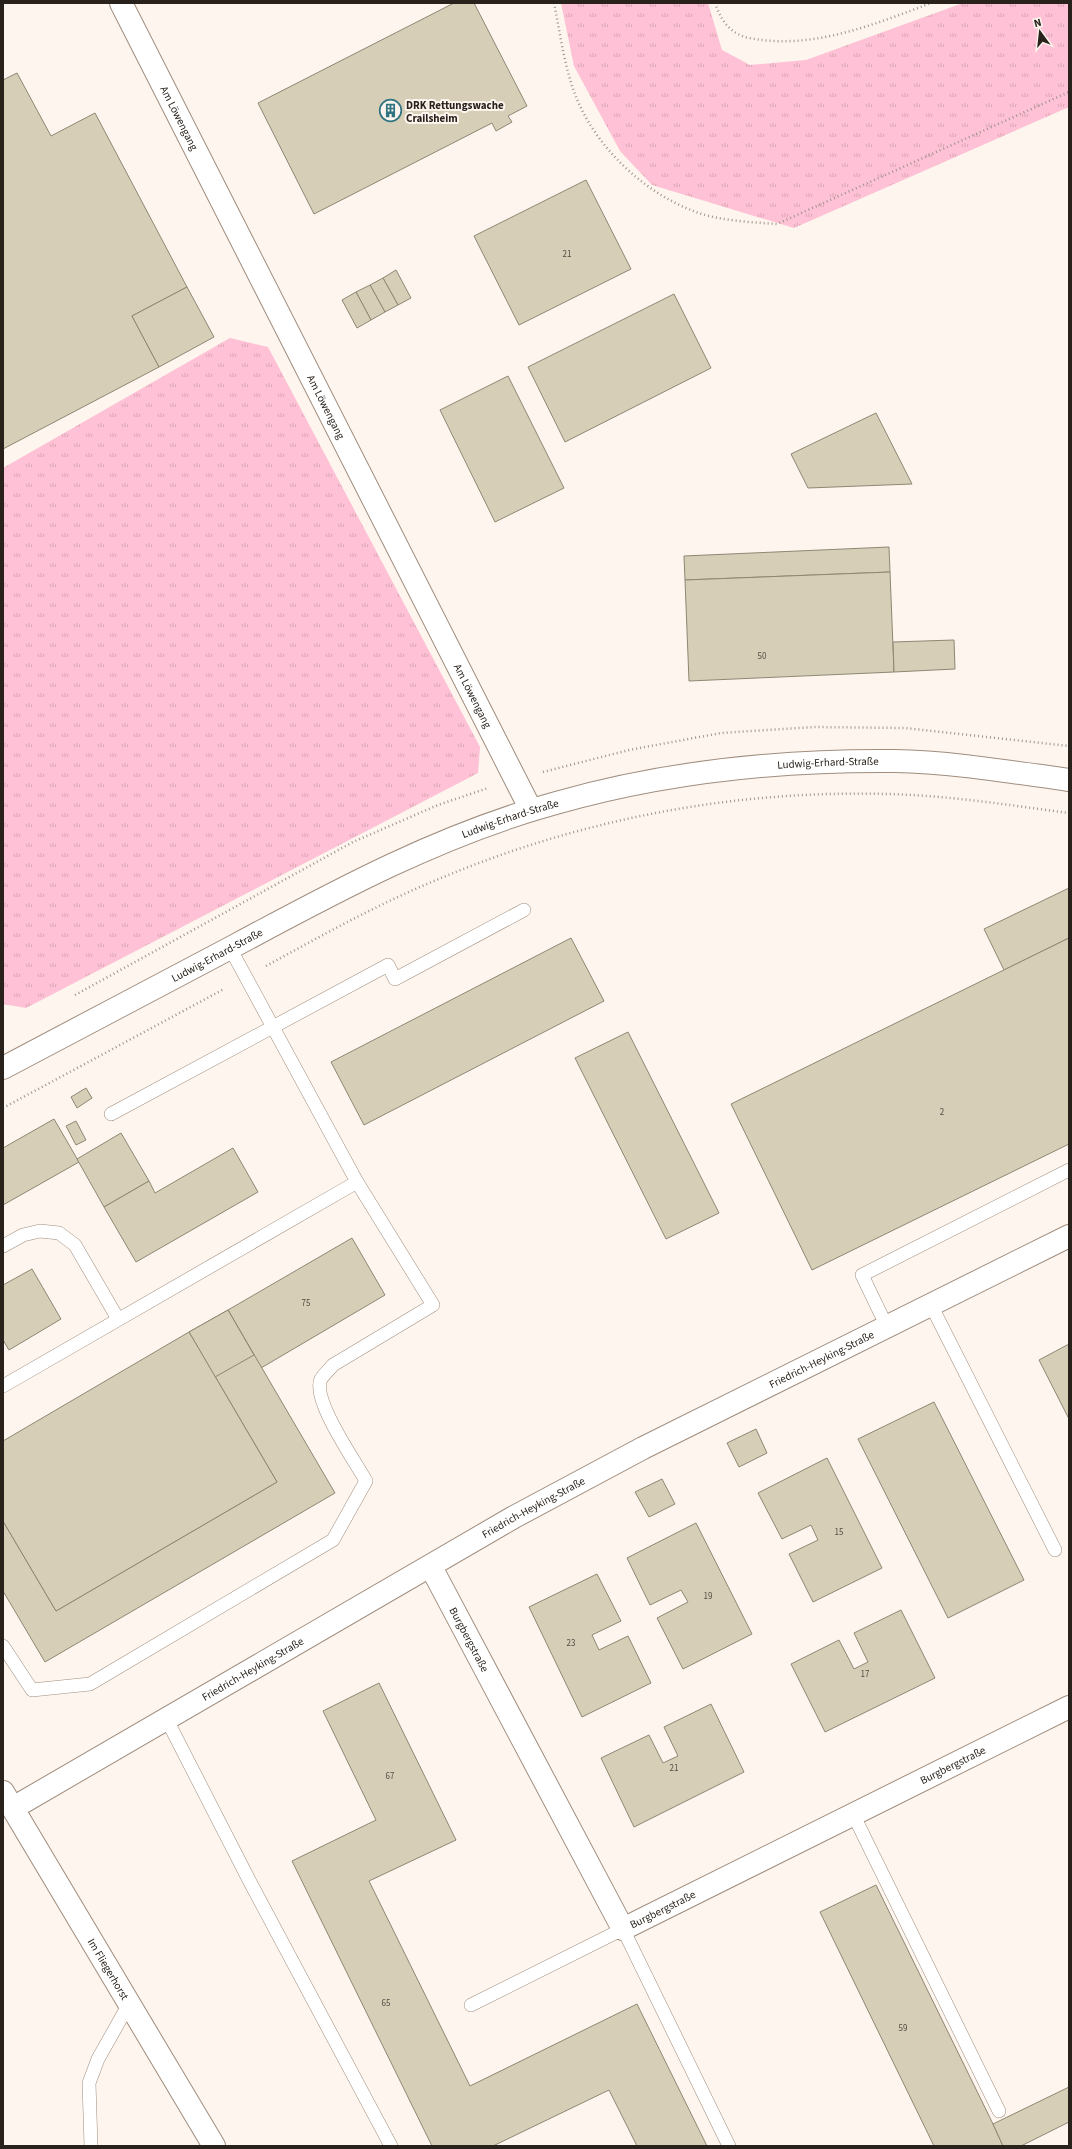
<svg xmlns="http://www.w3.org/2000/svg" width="1072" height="2149" viewBox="0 0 1072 2149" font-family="'Source Sans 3',sans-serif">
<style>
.grass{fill:url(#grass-tufts)}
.building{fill:#d7ceb8;stroke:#8e8772}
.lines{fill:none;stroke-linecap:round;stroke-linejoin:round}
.service-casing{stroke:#a08d7e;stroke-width:14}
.minor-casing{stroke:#a08d7e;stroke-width:24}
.path{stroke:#9c958e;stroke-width:2.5;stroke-dasharray:1 3;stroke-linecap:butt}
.service{stroke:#fff;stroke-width:13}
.minor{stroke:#fff;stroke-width:22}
.labels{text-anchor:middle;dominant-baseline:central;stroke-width:4;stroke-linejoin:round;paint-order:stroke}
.number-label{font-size:9px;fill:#544d43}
.poi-label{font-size:11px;font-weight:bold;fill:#29221c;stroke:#fdf5ee;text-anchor:start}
.street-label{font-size:11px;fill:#29221c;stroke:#fdf5ee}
</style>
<defs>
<pattern id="grass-tufts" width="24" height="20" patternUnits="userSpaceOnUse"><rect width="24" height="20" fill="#fec1d5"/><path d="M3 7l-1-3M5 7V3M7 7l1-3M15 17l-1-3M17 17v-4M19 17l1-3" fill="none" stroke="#daa6b6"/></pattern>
</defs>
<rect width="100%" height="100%" fill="#fdf5ee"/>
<!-- grass -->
<g class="grass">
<polygon points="561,3 708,3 722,50 750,65 806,60 963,3 1069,3 1069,107 794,228 652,185 620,151 574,66"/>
<polygon points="230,338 268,347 480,747 478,773 26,1008 3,1004 3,468"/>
</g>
<!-- building -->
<g class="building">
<polygon points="454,3 474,3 527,106 508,116 512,122 496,131 492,123 314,214 258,103"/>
<polygon points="17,73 51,136 95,113 187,287 132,316 159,367 3,449 3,80"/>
<polygon points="586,180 631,269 519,325 474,236"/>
<polygon points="396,270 411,298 398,305 383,278"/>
<polygon points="383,278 398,305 385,312 370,285"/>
<polygon points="370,285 385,312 371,320 356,292"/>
<polygon points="187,287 214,337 159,367 132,316"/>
<polygon points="356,292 371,320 357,328 342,300"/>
<polygon points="674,294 711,368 565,442 528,367"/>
<polygon points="508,376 564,488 495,522 440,410"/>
<polygon points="876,413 912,484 808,488 791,454"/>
<polygon points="889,547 890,572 685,580 684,556"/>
<polygon points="890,572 894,672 689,681 685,580"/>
<polygon points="954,640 955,669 894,672 893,642"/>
<polygon points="1069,888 1069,938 1004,970 984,929"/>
<polygon points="571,938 604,1001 364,1125 331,1062"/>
<polygon points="1069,938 1069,1144 812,1270 731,1104"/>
<polygon points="628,1032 719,1213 666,1239 575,1058"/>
<polygon points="86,1088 92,1098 77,1108 71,1097"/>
<polygon points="54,1119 79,1162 3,1205 3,1148"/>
<polygon points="76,1121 86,1140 76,1145 66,1126"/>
<polygon points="121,1133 149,1181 104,1207 77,1159"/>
<polygon points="233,1148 258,1192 136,1262 104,1207 149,1181 155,1193"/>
<polygon points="352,1238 385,1295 261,1368 228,1310"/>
<polygon points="32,1269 61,1319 9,1350 3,1340 3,1285"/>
<polygon points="228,1310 335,1493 45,1662 3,1591 3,1521 56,1611 277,1482 189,1332"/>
<polygon points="228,1310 254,1355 215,1377 189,1332"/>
<polygon points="189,1332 277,1482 56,1611 3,1521 3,1441"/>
<polygon points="1069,1344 1069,1419 1039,1360"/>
<polygon points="934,1402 1024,1580 948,1618 858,1439"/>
<polygon points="756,1429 767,1453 739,1467 727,1443"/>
<polygon points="827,1458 882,1568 813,1602 789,1554 818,1540 811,1525 782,1539 758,1493"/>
<polygon points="662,1479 675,1504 649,1517 635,1492"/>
<polygon points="696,1523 752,1634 683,1669 657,1618 688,1602 681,1590 650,1605 627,1558"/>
<polygon points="597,1574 621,1621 592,1635 599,1650 628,1636 651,1683 582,1717 529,1607"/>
<polygon points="901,1610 935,1678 825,1732 791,1664 839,1640 854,1669 868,1662 854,1633"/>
<polygon points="379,1683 456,1840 369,1881 470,2086 637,2004 707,2146 637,2146 609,2090 493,2146 432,2146 292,1861 376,1820 323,1711"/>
<polygon points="711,1704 744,1772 634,1827 601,1758 649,1735 663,1763 678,1756 664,1727"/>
<polygon points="876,1885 993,2124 1003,2146 934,2146 820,1912"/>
<polygon points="1069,2087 1069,2122 1021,2146 1003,2146 993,2124"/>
</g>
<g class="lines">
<defs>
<g id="service">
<polyline points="230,948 357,1182"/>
<polyline points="111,1114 388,965 395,979 524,910"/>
<polyline points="3,1246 23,1235 40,1231 59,1233 75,1245 118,1319"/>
<polyline points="931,1305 1055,1550"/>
<polyline points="887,1327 862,1275 1069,1170"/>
<path d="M3,1386L357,1182L433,1305L333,1365C330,1369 324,1374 321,1379C311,1399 355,1461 366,1481L333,1540L90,1684L32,1690L3,1646"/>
<polyline points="167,1720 250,1882 391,2146"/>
<polyline points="853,1814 999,2111"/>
<polyline points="471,2005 623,1929 729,2146"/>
<polyline points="91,2146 89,2083 98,2059 129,2004"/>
</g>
<g id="minor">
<path id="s1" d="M121,3L531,810"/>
<path id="s2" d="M3,1068C80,1027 157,987 234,946C338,890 442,834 556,803C665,772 780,760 894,761C952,762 1011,772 1069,780"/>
<path id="s3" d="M431,1567L623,1929L1069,1707"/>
<path id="s4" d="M3,1792L214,2146"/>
<path id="s5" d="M13,1808L514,1517L643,1448L1069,1236"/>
</g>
</defs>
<!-- service casing -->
<use href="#service" class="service-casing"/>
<!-- minor casing -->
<use href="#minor" class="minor-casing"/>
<!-- path -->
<g class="path">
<path d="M554,3C561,37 565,74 580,106C602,153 647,194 696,212C721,221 750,222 777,224L1069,92"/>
<path d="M715,3C719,15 726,28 738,34C745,38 754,39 762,40C820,47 878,23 931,3"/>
<polyline points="543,772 629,750 721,733 814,727 905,728 1069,746"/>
<path d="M266,966C321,936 376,905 434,881C577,820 730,790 885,794C946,795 1008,805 1069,813"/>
<polyline points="75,995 353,842 438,805 488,788"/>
<polyline points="3,1108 224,989"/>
</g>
<!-- service -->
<use href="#service" class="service"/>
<!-- minor -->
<use href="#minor" class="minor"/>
</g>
<!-- icons -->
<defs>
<symbol id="building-ring" viewBox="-11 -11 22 22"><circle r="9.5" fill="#fdf5ee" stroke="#2e7481" stroke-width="1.5"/><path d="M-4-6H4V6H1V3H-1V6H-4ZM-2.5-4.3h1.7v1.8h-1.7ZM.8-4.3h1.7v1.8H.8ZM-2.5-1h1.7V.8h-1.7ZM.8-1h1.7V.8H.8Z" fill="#2e7481"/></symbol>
</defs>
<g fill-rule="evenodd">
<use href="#building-ring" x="378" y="98" width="25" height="25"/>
</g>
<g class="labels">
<!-- number labels -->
<g class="number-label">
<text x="567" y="254">21</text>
<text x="762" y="656">50</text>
<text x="942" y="1112">2</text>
<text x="306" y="1303">75</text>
<text x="839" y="1532">15</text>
<text x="708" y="1596">19</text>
<text x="571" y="1643">23</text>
<text x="865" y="1674">17</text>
<text x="674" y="1768">21</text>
<text x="390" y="1776">67</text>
<text x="386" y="2003">65</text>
<text x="903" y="2028">59</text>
</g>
<!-- poi labels -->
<g class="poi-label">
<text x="406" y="105">DRK Rettungswache<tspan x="406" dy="13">Crailsheim</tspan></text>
</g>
<!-- street labels -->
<g class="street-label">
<text stroke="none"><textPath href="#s1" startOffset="129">Am Löwengang</textPath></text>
<text stroke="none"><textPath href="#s1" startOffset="453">Am Löwengang</textPath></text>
<text stroke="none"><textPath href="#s1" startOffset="777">Am Löwengang</textPath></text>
<text stroke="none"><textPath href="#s2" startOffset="890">Ludwig-Erhard-Straße</textPath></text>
<text stroke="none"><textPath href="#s2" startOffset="566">Ludwig-Erhard-Straße</textPath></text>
<text stroke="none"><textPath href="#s2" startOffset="242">Ludwig-Erhard-Straße</textPath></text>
<text stroke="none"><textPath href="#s5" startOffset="925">Friedrich-Heyking-Straße</textPath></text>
<text stroke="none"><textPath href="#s5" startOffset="601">Friedrich-Heyking-Straße</textPath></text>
<text stroke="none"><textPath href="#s3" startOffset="82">Burgbergstraße</textPath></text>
<text stroke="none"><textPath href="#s5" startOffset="277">Friedrich-Heyking-Straße</textPath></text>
<text stroke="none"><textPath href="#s3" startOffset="778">Burgbergstraße</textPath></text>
<text stroke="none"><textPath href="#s3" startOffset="454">Burgbergstraße</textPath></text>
<text stroke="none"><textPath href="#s4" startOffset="206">Im Fliegerhorst</textPath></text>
</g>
</g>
<!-- border -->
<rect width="1072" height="2149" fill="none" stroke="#29221c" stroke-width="8"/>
<!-- north arrow -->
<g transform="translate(1040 32) rotate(345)" stroke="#fdf5ee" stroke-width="3" paint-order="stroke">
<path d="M0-3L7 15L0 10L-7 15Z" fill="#29221c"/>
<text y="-6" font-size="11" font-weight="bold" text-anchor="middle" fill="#29221c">N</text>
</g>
</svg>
